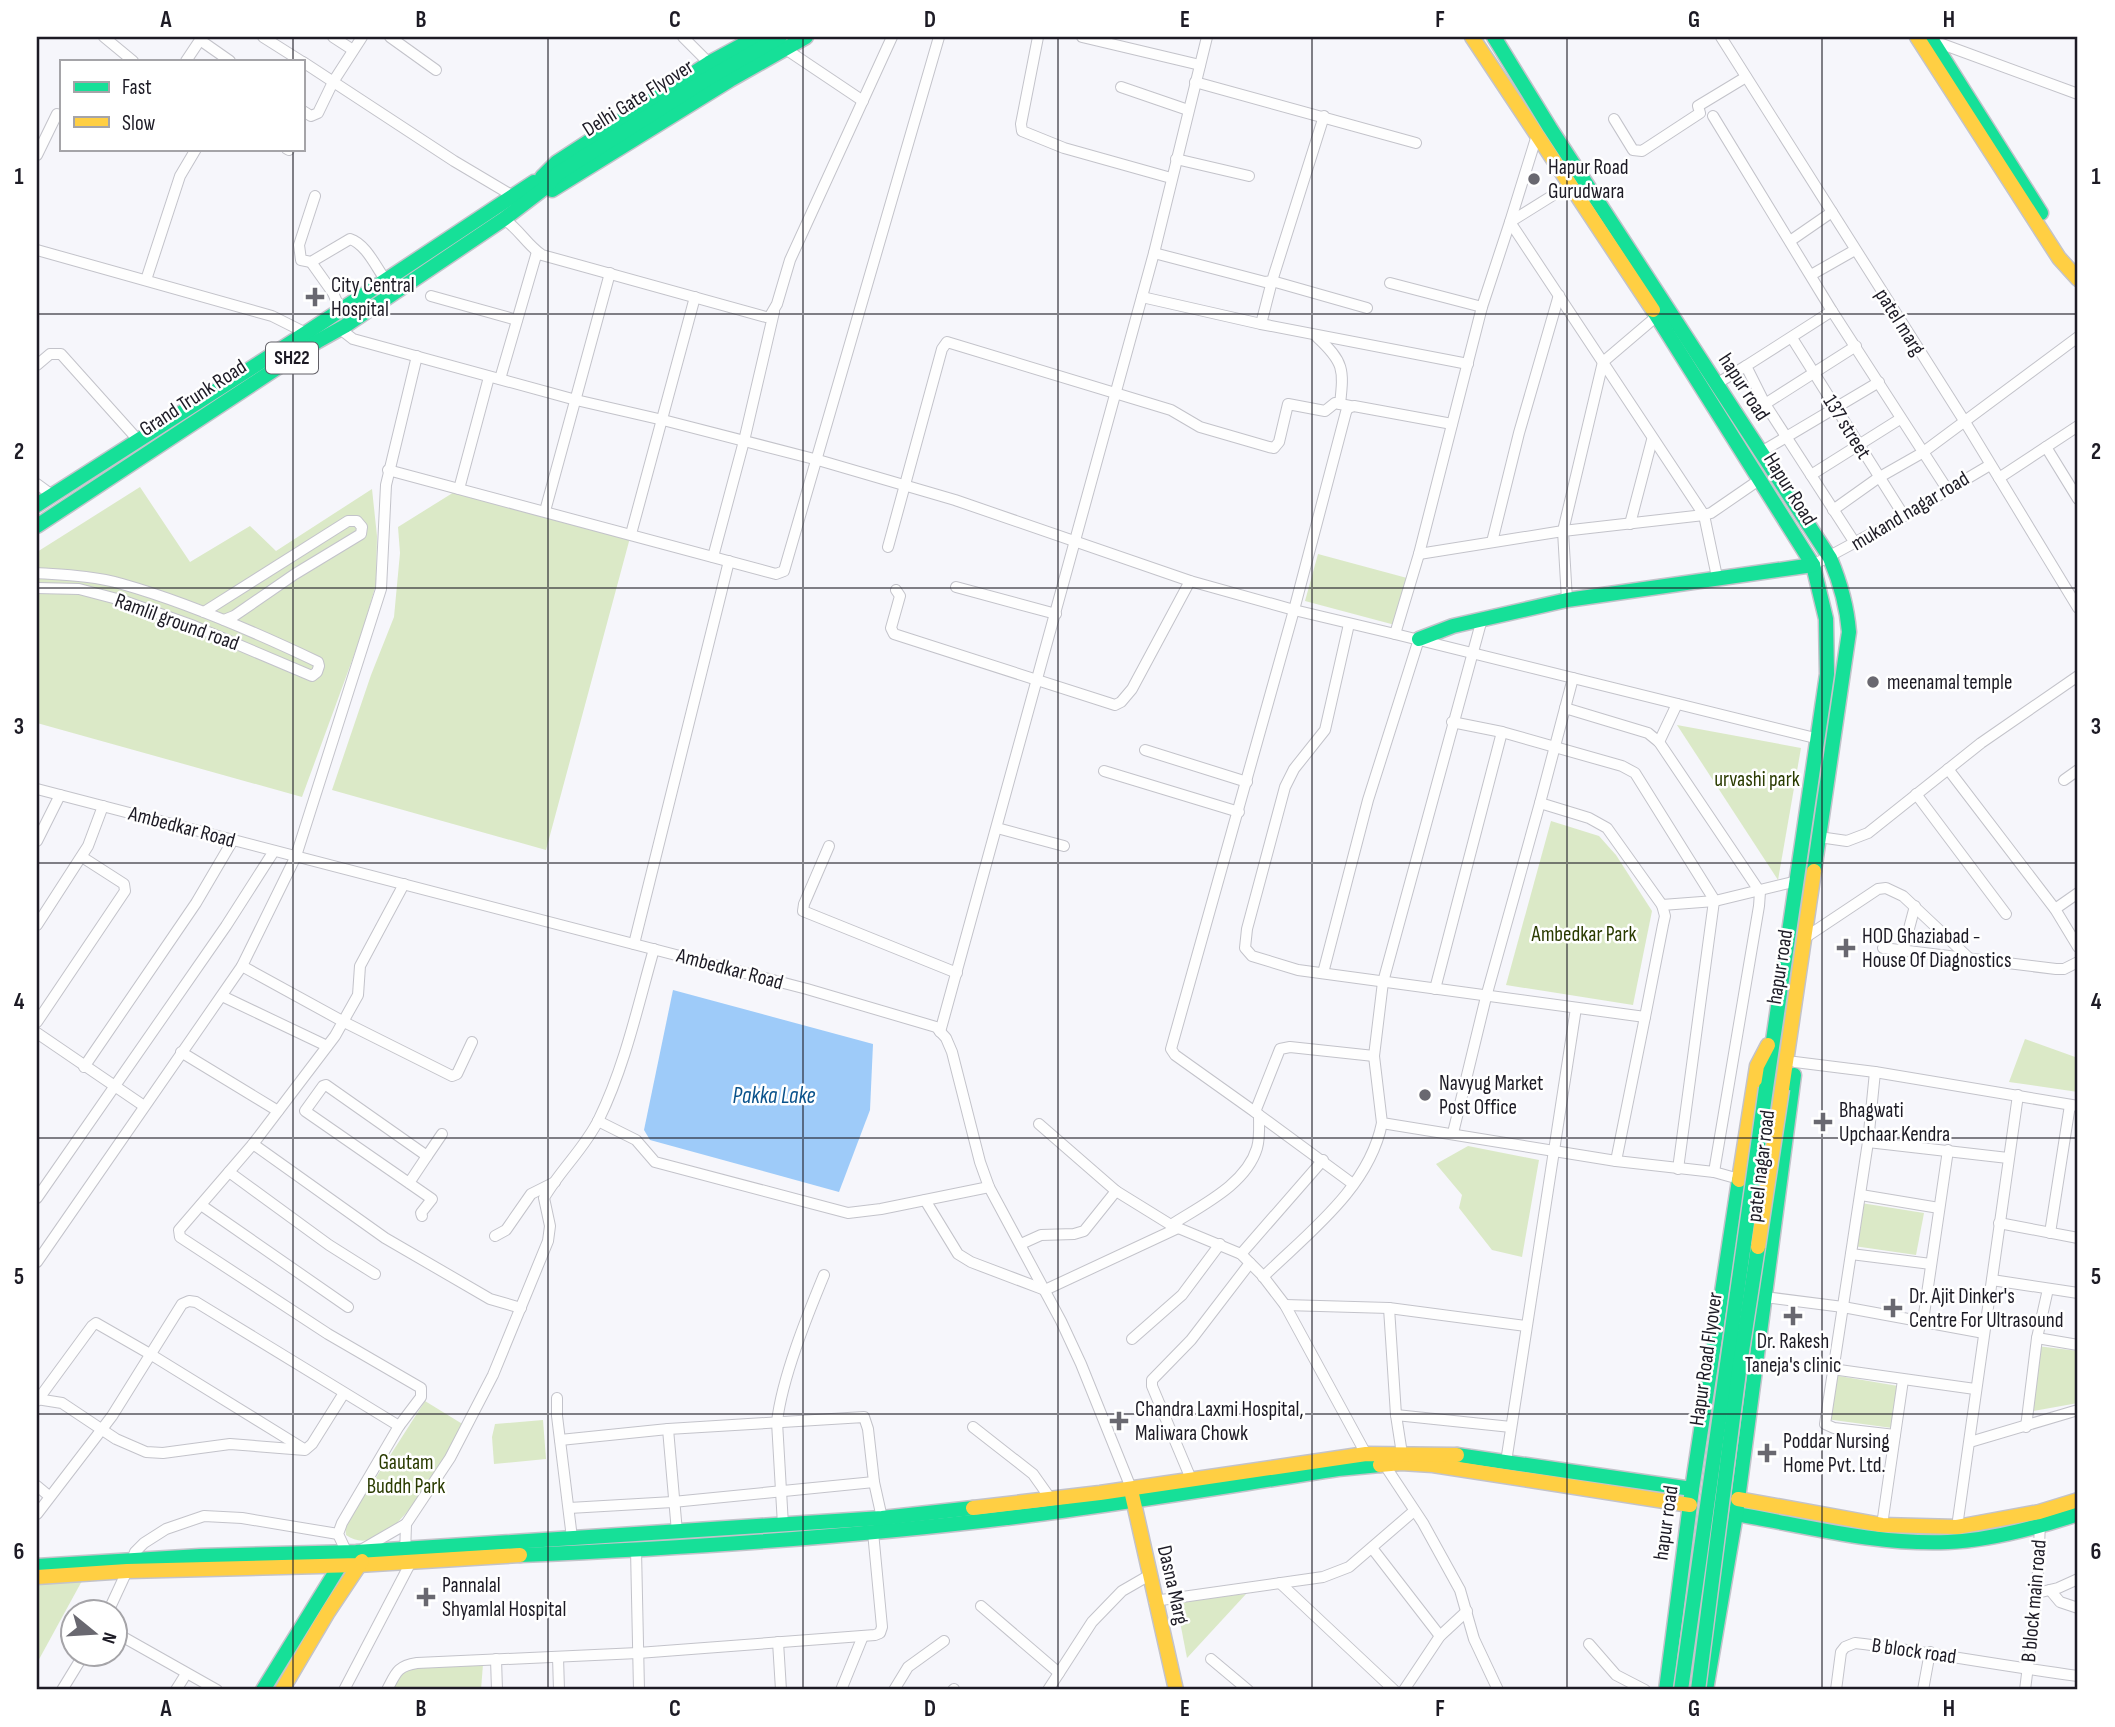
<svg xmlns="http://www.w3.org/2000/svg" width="2115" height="1727" viewBox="0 0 2115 1727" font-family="'Sofia Sans Condensed',sans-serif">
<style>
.green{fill:#dbe9c7}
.water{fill:#9ecbf9}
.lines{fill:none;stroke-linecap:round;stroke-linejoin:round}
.street-casing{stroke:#c3c3ca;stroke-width:12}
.fast-casing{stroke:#c3c3ca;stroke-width:17}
.slow-casing{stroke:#c3c3ca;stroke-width:17}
.street{stroke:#fefefe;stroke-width:10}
.fast{stroke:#16e098;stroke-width:14}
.slow{stroke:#ffcf43;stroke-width:14}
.fast-bridge-casing{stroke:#c3c3ca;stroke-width:17;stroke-linecap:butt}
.slow-bridge-casing{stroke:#c3c3ca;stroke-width:17;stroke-linecap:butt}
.fast-bridge{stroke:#16e098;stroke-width:14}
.slow-bridge{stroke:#ffcf43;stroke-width:14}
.grid{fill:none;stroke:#1d1b25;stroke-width:2;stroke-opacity:0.55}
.poi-dot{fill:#696870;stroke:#fff;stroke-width:2.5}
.labels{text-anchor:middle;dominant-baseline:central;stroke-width:5;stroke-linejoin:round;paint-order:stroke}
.shield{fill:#fff;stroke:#615f66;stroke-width:2}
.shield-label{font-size:19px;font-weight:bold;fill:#1d1b25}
.street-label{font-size:21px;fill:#1d1b25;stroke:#fff}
.poi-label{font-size:21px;fill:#1d1b25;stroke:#fff;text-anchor:start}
.park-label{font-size:21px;fill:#2a3b00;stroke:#fff}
.water-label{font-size:23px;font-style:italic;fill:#0b538c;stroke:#fff}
.neatline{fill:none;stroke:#1d1b25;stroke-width:2.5}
.grid-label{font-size:23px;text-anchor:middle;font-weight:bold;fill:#1d1b25}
</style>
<rect width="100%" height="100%" fill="#f6f6fb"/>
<!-- green -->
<g class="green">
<polygon points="140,487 190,562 250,526 276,551 372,489 377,536 376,584 361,636 302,797 37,723 37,552"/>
<polygon points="459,489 631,534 546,850 332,790 371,675 394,617 400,553 398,527"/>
<polygon points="1318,554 1407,578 1395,625 1305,601"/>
<polygon points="1677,725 1801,748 1778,880"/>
<polygon points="1551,821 1599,836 1616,855 1652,911 1633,1005 1506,985"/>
<polygon points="2025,1039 2078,1058 2078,1092 2009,1082"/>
<polygon points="1468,1146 1539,1160 1522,1257 1492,1250 1459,1208 1462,1195 1436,1164"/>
<polygon points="1861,1203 1924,1213 1916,1255 1854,1246"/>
<polygon points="2037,1346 2078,1351 2078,1403 2028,1412"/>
<polygon points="1833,1375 1898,1386 1892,1428 1826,1419"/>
<path d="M425,1401L464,1425C446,1454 390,1567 346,1535L345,1526Z"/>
<polygon points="543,1420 546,1459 494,1464 492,1437 495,1424"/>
<polygon points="37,1579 83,1579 37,1663"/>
<polygon points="1246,1594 1187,1658 1176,1601"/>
<polygon points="483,1664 481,1690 391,1690 405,1668"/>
</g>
<!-- water -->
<polygon class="water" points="673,990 873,1044 870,1110 839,1192 650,1140 644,1130"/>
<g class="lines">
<defs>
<g id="street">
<polyline points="104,37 133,61"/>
<polyline points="263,37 301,61"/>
<polyline points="333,37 353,50"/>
<polyline points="390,37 436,70"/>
<polyline points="683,37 709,63"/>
<polyline points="1038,37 1021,124 1022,131 1064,148 1171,178"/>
<polyline points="1082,37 1200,65"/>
<polyline points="1721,37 1965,422 2078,608"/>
<polyline points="200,40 230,61"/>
<polyline points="1931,40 2078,94"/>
<polyline points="784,48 863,101"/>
<polyline points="186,61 202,37"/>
<polyline points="303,62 454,161 513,196"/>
<polyline points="1195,82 1416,143"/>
<polyline points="1121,87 1188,110"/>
<polyline points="303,111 311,116 318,113 333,82 362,37"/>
<polyline points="1713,116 1832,311 1947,489"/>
<polyline points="1614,119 1633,150 1642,151 1700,113 1698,106 1746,77"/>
<polyline points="1537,135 1510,222 1704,515 1717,577"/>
<polyline points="287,149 289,150"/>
<polyline points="37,155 57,114"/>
<polyline points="1176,159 1249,176"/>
<path d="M315,196L299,245L301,260L311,262L350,239C366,244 376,267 386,281"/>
<path d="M504,219C519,229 527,245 542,255L766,317L770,316L777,304L790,260L892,37"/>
<polyline points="1790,241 1832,212"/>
<polyline points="37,250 272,316 306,333"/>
<polyline points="1154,253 1265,282 1272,281 1324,116"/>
<polyline points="311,262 333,293 340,309"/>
<polyline points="1811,275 1855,250"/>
<polyline points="146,280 180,176 196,149"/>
<polyline points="1390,283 1482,307"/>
<polyline points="431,296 517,320"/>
<polyline points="1142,297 1261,324 1468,364"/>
<polyline points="1832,311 1746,366 1765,404 1855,543"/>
<polyline points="1261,324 1272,281 1367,308"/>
<polyline points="345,326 344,332 353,339 576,400 663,420 818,460 955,500 1190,581 1294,610 1395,634 1419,554 1482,307 1510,222 1571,184"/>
<path d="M1317,337C1344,362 1344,369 1340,404"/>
<polyline points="1792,338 1904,516"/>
<polyline points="37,365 50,354 61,354 139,441"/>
<polyline points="500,379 537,252"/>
<polyline points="1716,384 1746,366"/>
<polyline points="1765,404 1856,346"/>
<polyline points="2046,447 2078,499"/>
<polyline points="1761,452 1879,382"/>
<polyline points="388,470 776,574 784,571 939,37"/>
<polyline points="1811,475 1900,419"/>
<polyline points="1999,478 2078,426"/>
<polyline points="37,484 52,495"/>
<polyline points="459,489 489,377"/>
<polyline points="1833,510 1878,478 1922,453 2078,337"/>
<polyline points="545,511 610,273"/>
<polyline points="1630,524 1652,440"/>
<polyline points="631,534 695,297"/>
<polyline points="1492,542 1519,433 1559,295"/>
<polyline points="888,547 942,349 947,342 1171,410 1200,427 1269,447 1274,448 1279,442 1288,404 1325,411 1335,403 1350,406"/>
<polyline points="1419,554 1563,531 1704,515 1711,513 1759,480"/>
<polyline points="713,557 744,441 774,312"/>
<polyline points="1813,565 1904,516 1990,465"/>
<path d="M37,573C65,575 95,576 122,584C189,603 255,632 318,662L319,666L317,672L312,676L194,626L121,600L79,589L37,588"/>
<polyline points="956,587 1056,614"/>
<polyline points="896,590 900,596 891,628 894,634 1115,705 1121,702 1132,689 1190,581"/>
<polyline points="1567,600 1563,531 1603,362 1657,316"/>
<polyline points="204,612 348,521 357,521 362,527 361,534 295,574 234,616 224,620"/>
<polyline points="1482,619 1383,982 1374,1056 1382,1123 1616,1161 1714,1172 1739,1179"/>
<polyline points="1349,624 1325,730 1294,769 1285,787 1247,929 1245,948 1252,956 1298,970 1645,1017 1663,925 1665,916 1662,905 1607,828 1589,818 1540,803 1573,678 1395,634"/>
<polyline points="1573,678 1819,739"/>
<polyline points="1565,708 1648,733 1659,742 1760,892 1759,906 1714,1172"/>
<polyline points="1452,722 1502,732 1622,766 1635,773 1715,901"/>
<polyline points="1659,742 1677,704"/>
<polyline points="1145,750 1247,782"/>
<polyline points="1948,769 2055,909 2078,947"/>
<polyline points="1104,771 1239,812"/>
<polyline points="2064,780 2078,770"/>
<polyline points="37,789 807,989 936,1027 946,1038 952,1052 980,1162 989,1187 1061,1321 1081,1364 1131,1488"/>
<polyline points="1916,794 2006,914"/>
<polyline points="997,828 1064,846"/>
<polyline points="1819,837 1847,841 1868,833 1981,743 2078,676"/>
<polyline points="37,841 60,795"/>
<polyline points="829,846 804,904 803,911 957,973"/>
<polyline points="1662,905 1715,901 1797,881"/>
<polyline points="2055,909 2078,893"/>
<polyline points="37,925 88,846 103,806"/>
<polyline points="1806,937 1878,889 1886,888 1903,896 1970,959"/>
<polyline points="634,944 729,561"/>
<polyline points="1883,948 2056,969 2064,969 2078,962"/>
<polyline points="1903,951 1915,906"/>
<polyline points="242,966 344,1022 452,1076 457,1074 472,1042"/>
<polyline points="1323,973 1368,800 1419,639"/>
<polyline points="1435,989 1502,732"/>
<polyline points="222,996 327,1046"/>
<polyline points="37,1022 125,891 124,884 82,857"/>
<polyline points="940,1032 1154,253 1207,37"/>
<polyline points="37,1033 144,1106"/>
<polyline points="181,1052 278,1111"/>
<polyline points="1795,1062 1875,1072 2078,1106"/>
<polyline points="84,1067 196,903 233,840"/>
<polyline points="1875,1072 1868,1142 1825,1424 1834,1428 1895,1435 1903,1380"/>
<polyline points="1255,1112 1175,1055 1171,1049 1294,610 1346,412 1348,408 1354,406 1452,424"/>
<polyline points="598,1121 636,1140 655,1162 848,1213 881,1209 989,1187"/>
<polyline points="1039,1124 1116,1191 1171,1225 1241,1254 1262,1275 1285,1305 1366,1454"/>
<polyline points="1453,1133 1486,997 1540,803"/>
<polyline points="1868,1142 2008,1158"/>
<polyline points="253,1144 385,1238 490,1299 521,1308"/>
<polyline points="427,1156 442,1134"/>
<polyline points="1616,1161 1645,1017"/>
<polyline points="1678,1169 1714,901"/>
<polyline points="229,1172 329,1245 375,1274"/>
<polyline points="409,1183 427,1156 326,1085 323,1086 305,1111 432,1199 421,1213 422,1216"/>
<polyline points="1353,1184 1255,1112 1280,1049 1290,1047 1374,1056"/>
<polyline points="1861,1195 1939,1208"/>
<polyline points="37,1198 226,926 274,851"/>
<polyline points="925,1200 958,1254 971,1262 1045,1290 1178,1228"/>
<polyline points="201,1205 348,1307"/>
<polyline points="1999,1223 2078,1238"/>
<path d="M1171,1225C1200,1206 1246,1185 1257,1148C1260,1138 1259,1126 1259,1115"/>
<polyline points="2050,1233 2070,1105"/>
<polyline points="495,1236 506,1230 531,1194 555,1182"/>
<polyline points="1021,1244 1041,1235 1074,1234 1084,1231 1116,1191"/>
<polyline points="1241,1254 1323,1160"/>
<polyline points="1851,1254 1931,1264"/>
<polyline points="37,1262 242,966 296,856 381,589 386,485 417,356"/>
<path d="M1263,1277C1308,1233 1369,1188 1382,1123"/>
<polyline points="1992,1280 2078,1293"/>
<polyline points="1765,1297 1843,1307 1984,1333"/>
<polyline points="1285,1305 1389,1308 1526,1326"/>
<polyline points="1389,1308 1396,1415 1402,1454"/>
<polyline points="1923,1321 1948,1150"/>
<polyline points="2037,1338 2078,1345"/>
<polyline points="1132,1339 1182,1295 1220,1244"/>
<polyline points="1832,1369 1975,1389"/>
<polyline points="557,1398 557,1416 572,1538"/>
<polyline points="37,1399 62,1403 116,1439 146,1452 163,1453 230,1444 305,1450 312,1444 344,1393"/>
<polyline points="37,1401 92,1326 96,1323 150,1354 304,1449"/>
<polyline points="1396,1415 1511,1427"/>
<polyline points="973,1427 1033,1474 1050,1498"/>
<polyline points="2026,1427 2037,1338 2048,1289"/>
<polyline points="560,1440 668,1429"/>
<polyline points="1970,1442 2078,1410"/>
<polyline points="1506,1462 1576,1008"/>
<polyline points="1384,1464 1423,1523 1460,1590 1474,1639 1498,1690"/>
<polyline points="1191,1479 1152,1386 1152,1380 1191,1340 1250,1263"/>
<polyline points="37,1486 49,1496"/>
<polyline points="569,1508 673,1502 874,1482"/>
<polyline points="37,1514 112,1416 182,1304 189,1301 196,1302 399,1426"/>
<path d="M783,1525L777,1422C782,1378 807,1316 824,1275"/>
<polyline points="1882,1525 1895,1435"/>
<polyline points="1957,1527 2018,1095"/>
<polyline points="677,1532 668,1429 864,1417 868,1429 874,1482 882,1518"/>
<polyline points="1372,1548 1440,1636"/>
<polyline points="361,1550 406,1524"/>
<polyline points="636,1550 639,1690"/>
<polyline points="347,1553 338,1534 342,1523 399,1426 421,1397 421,1388 328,1334 180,1237 179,1230 253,1144 335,1036 358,995 360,966 404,884"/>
<path d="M405,1555L406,1524L450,1458L493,1375L548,1241L550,1226L544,1198C560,1170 585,1148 599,1119C625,1066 638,1005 654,949"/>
<polyline points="132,1560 135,1552 144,1543 166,1529 204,1516 242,1518 338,1534"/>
<polyline points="1280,1583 1394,1690"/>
<polyline points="2050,1590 2060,1602 2078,1608"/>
<polyline points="2037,1593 2058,1588 2078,1579"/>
<polyline points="1154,1601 1323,1577 1349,1567 1414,1511"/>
<polyline points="981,1606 1059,1673"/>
<polyline points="108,1612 127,1571"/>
<polyline points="116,1633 217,1690"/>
<polyline points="778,1642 781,1690"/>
<polyline points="1589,1644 1616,1675 1645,1690"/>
<polyline points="558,1657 559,1690"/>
<polyline points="496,1659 497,1690"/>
<polyline points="1211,1659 1248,1690"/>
<polyline points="62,1690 84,1654"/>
<polyline points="176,1690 186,1674"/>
<polyline points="344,1690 412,1560"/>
<path d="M387,1690C396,1673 397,1666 417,1663L638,1653L875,1635L880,1633L882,1627L873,1532"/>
<polyline points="841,1690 863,1636"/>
<polyline points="894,1690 908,1667 944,1641"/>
<polyline points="953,1690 954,1689"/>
<polyline points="1048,1690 1092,1622 1122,1591 1148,1576"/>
<polyline points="1404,1690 1440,1636 1467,1611"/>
<path d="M1836,1690L1841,1652L1845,1647L1855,1643C1929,1652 2003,1666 2078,1676"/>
<polyline points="1923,1690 1930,1652"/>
<polyline points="2025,1690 2037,1593 2040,1523"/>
</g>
<g id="fast">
<path d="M1494,37L1550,128L1830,558C1840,582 1847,606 1849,632L1814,871"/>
<polyline points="1930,37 2041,213"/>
<polyline points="542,177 557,162 709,63 757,37"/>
<polyline points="546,187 552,190 730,80 806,37"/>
<polyline points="1653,310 1813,565 1826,619 1827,674 1766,1088"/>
<polyline points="37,505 306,333 534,182"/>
<polyline points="37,526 318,341 345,326 504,219 546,187 557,174 707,79 780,37"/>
<polyline points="1419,639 1453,626 1567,600 1813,565"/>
<polyline points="1457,1455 1692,1489"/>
<path d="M1736,1514C1806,1526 1876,1545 1948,1542C1992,1540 2036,1528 2078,1514"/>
<path d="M520,1555C688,1548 856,1537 1023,1516C1128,1503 1233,1485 1338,1469L1380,1465"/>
<polyline points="37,1566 200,1556 356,1552 882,1518 973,1508"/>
<polyline points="263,1690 343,1560"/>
<polyline points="1666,1690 1692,1489 1739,1180"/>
<polyline points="1706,1690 1736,1514 1794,1075"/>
</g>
<g id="slow">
<polyline points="1472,37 1653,310"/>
<polyline points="1917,37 2059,258 2078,279"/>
<polyline points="1782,1089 1814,871"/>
<polyline points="1739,1180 1757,1066 1768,1045"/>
<polyline points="1380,1465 1401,1463 1433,1465 1690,1505"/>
<polyline points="1131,1490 1176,1690"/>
<polyline points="1738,1499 1882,1525 1957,1527 2039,1512 2078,1500"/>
<polyline points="973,1508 1100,1493 1366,1454 1457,1455"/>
<polyline points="37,1577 127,1571 358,1565 520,1555"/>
<polyline points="282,1690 328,1612 362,1561"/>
</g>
</defs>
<!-- street casing -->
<use href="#street" class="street-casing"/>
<!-- fast casing -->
<use href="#fast" class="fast-casing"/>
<!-- slow casing -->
<use href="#slow" class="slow-casing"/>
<!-- street -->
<use href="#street" class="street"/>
<!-- fast -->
<use href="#fast" class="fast"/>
<!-- slow -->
<use href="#slow" class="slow"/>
<defs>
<g id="fast-bridge">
<polyline points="1681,1690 1766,1088"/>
<polyline points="1698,1690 1739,1371 1758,1247"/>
</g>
<polyline id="slow-bridge" points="1758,1247 1782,1089"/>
</defs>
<!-- fast-bridge casing -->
<use href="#fast-bridge" class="fast-bridge-casing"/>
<!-- slow-bridge casing -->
<use href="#slow-bridge" class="slow-bridge-casing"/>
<!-- fast-bridge -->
<use href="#fast-bridge" class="fast-bridge"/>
<!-- slow-bridge -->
<use href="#slow-bridge" class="slow-bridge"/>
</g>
<!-- grid -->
<path class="grid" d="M293,37V61M548,37V1690M803,37V1690M1058,37V1690M1312,37V1690M1567,37V1690M1822,37V1690M293,149V1690M37,314H2078M37,588H2078M37,863H2078M37,1138H2078M37,1414H2078"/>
<!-- markers -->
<g class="poi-dot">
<circle cx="1534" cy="179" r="7"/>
<path d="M311.5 286.5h7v7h7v7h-7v7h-7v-7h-7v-7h7z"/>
<circle cx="1873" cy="682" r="7"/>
<path d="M1842.5 937.5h7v7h7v7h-7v7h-7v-7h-7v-7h7z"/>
<circle cx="1425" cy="1095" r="7"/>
<path d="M1819.5 1111.5h7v7h7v7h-7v7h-7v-7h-7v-7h7z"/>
<path d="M1889.5 1297.5h7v7h7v7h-7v7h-7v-7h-7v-7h7z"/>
<path d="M1789.5 1305.5h7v7h7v7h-7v7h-7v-7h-7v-7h7z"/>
<path d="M1115.5 1410.5h7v7h7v7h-7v7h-7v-7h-7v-7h7z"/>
<path d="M1763.5 1442.5h7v7h7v7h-7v7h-7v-7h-7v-7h7z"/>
<path d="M422.5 1586.5h7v7h7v7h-7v7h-7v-7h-7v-7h7z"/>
</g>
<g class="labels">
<!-- shield labels -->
<rect class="shield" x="266" y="342.5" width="52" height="31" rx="5"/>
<g class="shield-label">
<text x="292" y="358">SH22</text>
</g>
<!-- street labels -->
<g class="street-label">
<text transform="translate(638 98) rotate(-32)">Delhi Gate Flyover</text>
<text transform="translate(1900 322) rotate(58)">patel marg</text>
<text transform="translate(1744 387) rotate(57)">hapur road</text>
<text transform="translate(193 398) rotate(-33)">Grand Trunk Road</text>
<text transform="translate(1847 427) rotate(58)">137 street</text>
<text transform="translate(1790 489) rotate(58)">Hapur Road</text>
<text transform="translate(1910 511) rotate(-31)">mukand nagar road</text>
<text transform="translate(177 622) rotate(20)">Ramlil ground road</text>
<text transform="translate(182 827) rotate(15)">Ambedkar Road</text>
<text transform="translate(1780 967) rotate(-81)">hapur road</text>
<text transform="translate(730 969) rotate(15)">Ambedkar Road</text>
<text transform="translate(1761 1166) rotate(-83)">patel nagar road</text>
<text transform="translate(1706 1359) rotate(-82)">Hapur Road Flyover</text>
<text transform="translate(1666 1523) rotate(-82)">hapur road</text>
<text transform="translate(1173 1585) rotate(77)">Dasna Marg</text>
<text transform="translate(2034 1601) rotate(-85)">B block main road</text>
<text transform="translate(1914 1651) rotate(8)">B block road</text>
</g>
<!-- poi labels -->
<g class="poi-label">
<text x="1548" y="167">Hapur Road<tspan x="1548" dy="24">Gurudwara</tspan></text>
<text x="331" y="285">City Central<tspan x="331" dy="24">Hospital</tspan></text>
<text x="1887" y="682">meenamal temple</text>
<text x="1862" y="936">HOD Ghaziabad -<tspan x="1862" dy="24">House Of Diagnostics</tspan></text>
<text x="1439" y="1083">Navyug Market<tspan x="1439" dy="24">Post Office</tspan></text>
<text x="1839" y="1110">Bhagwati<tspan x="1839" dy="24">Upchaar Kendra</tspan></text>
<text x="1909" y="1296">Dr. Ajit Dinker's<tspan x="1909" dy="24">Centre For Ultrasound</tspan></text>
<text x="1793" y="1341" text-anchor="middle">Dr. Rakesh<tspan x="1793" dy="24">Taneja's clinic</tspan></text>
<text x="1135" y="1409">Chandra Laxmi Hospital,<tspan x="1135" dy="24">Maliwara Chowk</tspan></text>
<text x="1783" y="1441">Poddar Nursing<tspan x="1783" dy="24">Home Pvt. Ltd.</tspan></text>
<text x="442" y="1585">Pannalal<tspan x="442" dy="24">Shyamlal Hospital</tspan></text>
</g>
<!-- park labels -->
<g class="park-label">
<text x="1757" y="779">urvashi park</text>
<text x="1584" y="934">Ambedkar Park</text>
<text x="406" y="1462">Gautam<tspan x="406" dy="24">Buddh Park</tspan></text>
</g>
<!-- water labels -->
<g class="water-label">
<text x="774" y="1096">Pakka Lake</text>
</g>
</g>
<!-- border -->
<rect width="2115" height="1727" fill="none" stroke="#ffffff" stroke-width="77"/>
<!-- legend -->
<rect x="60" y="60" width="245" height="91" fill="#ffffff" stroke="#a5a4a8" stroke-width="2"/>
<rect x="74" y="82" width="35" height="10" fill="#16e098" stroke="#a5a4a8" stroke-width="2"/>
<text x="122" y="94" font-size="21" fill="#1d1b25">Fast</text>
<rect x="74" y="117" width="35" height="10" fill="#ffcf43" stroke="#a5a4a8" stroke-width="2"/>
<text x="122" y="130" font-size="21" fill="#1d1b25">Slow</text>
<!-- north arrow -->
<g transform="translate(94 1633) rotate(108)"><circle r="33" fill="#ffffff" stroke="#a5a4a8" stroke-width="2"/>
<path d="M0-5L12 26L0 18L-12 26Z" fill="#696870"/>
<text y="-10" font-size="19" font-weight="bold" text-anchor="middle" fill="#1d1b25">N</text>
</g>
<rect x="38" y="38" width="2038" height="1650" class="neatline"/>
<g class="grid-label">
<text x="166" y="27">A</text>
<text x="421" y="27">B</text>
<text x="675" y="27">C</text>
<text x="930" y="27">D</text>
<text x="1185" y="27">E</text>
<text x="1440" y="27">F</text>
<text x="1694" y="27">G</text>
<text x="1949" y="27">H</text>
<text x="19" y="184">1</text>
<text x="2096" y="184">1</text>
<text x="19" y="459">2</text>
<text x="2096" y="459">2</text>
<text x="19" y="734">3</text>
<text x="2096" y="734">3</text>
<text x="19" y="1009">4</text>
<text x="2096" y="1009">4</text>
<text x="19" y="1284">5</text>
<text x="2096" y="1284">5</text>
<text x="19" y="1559">6</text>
<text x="2096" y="1559">6</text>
<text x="166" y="1716">A</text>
<text x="421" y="1716">B</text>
<text x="675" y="1716">C</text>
<text x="930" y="1716">D</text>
<text x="1185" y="1716">E</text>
<text x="1440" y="1716">F</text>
<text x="1694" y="1716">G</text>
<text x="1949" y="1716">H</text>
</g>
</svg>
